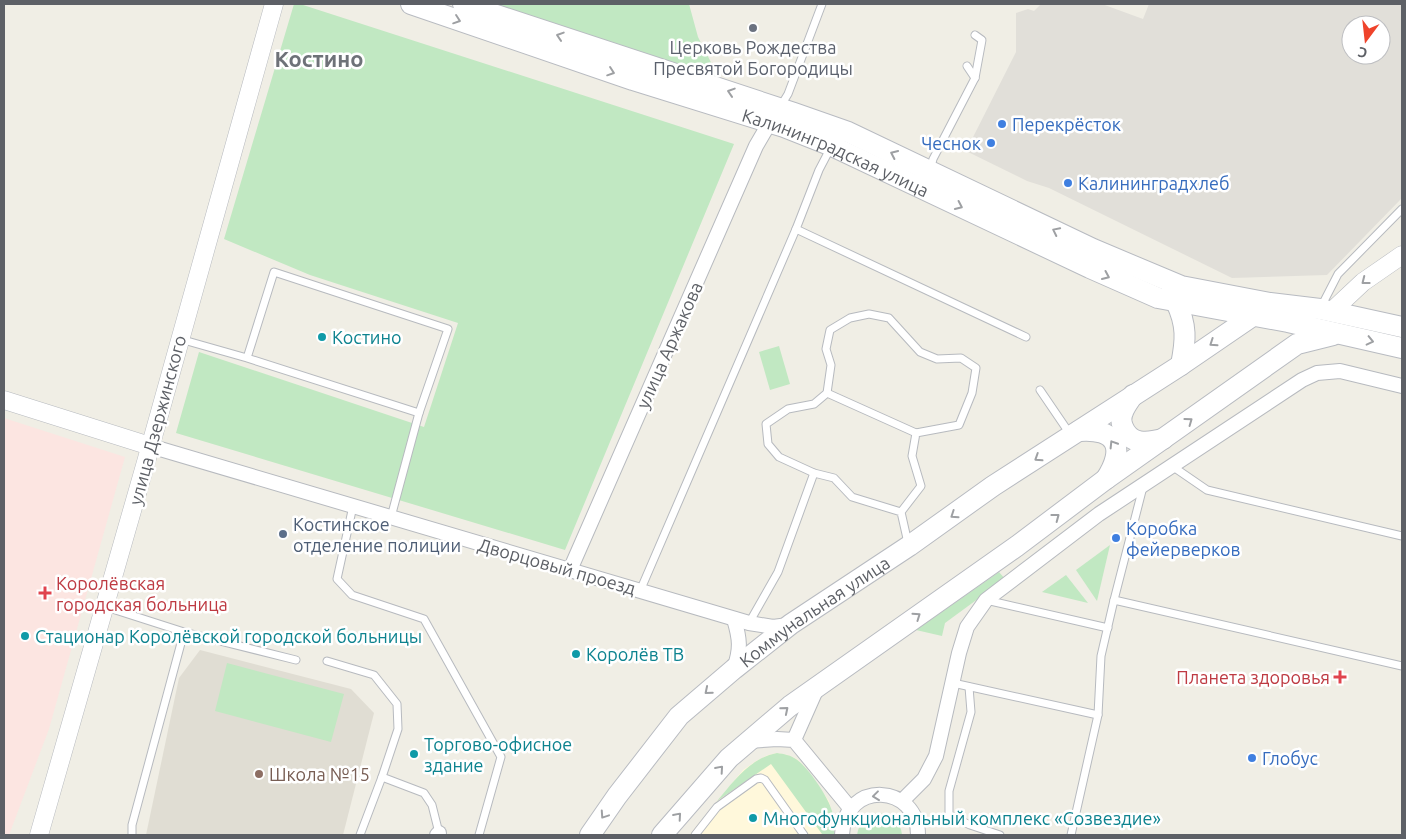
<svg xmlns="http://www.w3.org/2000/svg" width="1406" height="839" viewBox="0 0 1406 839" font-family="Ubuntu,sans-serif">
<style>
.commercial{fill:#fff8db}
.industrial{fill:#e1dfd9;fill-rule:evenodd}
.education{fill:#e0ddd3}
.medical{fill:#fce5e1}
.green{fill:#c1e8c2}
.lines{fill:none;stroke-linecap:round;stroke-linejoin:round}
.service-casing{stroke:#b7babf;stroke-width:9}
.minor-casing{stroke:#b7babf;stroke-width:16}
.tertiary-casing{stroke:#b7babf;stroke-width:19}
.secondary-casing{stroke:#b8bbc1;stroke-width:22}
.service{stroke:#fff;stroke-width:7}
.minor{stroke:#fff;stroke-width:14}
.tertiary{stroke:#fff;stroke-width:18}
.secondary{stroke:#fff;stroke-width:20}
.oneway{stroke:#9ea0a3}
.worship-dot{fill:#6b7280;stroke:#fff;stroke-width:2}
.shop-dot{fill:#3f7fe0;stroke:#fff;stroke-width:2}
.culture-dot{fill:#0f9aa8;stroke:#fff;stroke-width:2}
.service-dot{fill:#5c6f8a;stroke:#fff;stroke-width:2}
.health-dot{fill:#e0444e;stroke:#fff;stroke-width:2}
.education-dot{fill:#8d6e63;stroke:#fff;stroke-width:2}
.labels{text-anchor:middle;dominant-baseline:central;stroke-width:5;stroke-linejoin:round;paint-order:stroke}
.worship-label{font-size:18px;fill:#5b616d;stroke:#fff}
.shop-label{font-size:18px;fill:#366cbe;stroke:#fff;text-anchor:start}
.street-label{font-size:18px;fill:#5d6066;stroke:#fff}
.culture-label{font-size:18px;fill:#0d838f;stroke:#fff;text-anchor:start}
.service-label{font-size:18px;fill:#4e5e75;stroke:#fff;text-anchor:start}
.health-label{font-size:18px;fill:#be3a42;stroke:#fff;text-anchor:start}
.education-label{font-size:18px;fill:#785e54;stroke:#fff;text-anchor:start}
.district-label{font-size:22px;font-weight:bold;fill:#6e7278;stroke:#fff}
</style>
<rect width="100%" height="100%" fill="#f0eee5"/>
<!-- commercial -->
<polygon class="commercial" points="777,753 788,755 797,759 805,767 829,801 832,812 834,835 689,835 743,770 756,761 768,755"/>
<!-- industrial -->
<path class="industrial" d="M1041,4H1102L1143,19L1149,4H1402V200L1401,199L1327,275L1232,278L1049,188L1027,181L966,151L1016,52V13L1028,9L1034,11ZM1351,25H1381V55H1351Z"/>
<!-- education -->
<polygon class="education" points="200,650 351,689 374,713 343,835 146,835 179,678"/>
<!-- medical -->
<polygon class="medical" points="4,418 125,457 49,729 9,835 4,835"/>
<!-- green -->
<g class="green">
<polygon points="294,4 300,4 734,144 565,550 176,433 199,352 424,427 458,323 310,275 224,239"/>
<polygon points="474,4 689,4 698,37 718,76 700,75"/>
<polygon points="779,346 790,384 770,390 759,352"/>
<polygon points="1110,545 1097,601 1076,570"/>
<polygon points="999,572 1005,579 945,623 942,636 916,630"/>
<polygon points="1066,575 1088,603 1042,592"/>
<polygon points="227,663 344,694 331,742 215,711"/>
<path d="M777,753C784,754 790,755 796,759C808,767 829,798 832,811C834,819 834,827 834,835H820L822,834L771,764L717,801C734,781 750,758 777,753Z"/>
<path d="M879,813C892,815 901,822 902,835H857C859,822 866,815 879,813Z"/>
</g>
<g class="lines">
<defs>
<g id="service">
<polyline points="967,66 975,78"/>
<polyline points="780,107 788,94 822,4"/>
<polyline points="831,147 819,170 796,229 1026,337"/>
<polyline points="930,170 933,159 975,78 982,40 975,35"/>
<polyline points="1321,307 1338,274 1402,209"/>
<polyline points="180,339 247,358 274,272 448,329 419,413 247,358"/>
<polyline points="1040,390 1070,434"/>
<polyline points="827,393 916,433"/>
<polyline points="1172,466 1207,490 1402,536"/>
<polyline points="353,506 337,579 352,595 424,619 501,757 479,835"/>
<polyline points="901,512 852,497 834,478 814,473 779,457 768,444 766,424 788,409 814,404 827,393 831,365 826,349 830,330 850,318 869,314 889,318 920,352 937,359 961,358 976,368 972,393 959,425 916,433 912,456 921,486 901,512 908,543"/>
<polyline points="391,517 419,413"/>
<polyline points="640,591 796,229"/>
<polyline points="986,600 1108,628"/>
<polyline points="1114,600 1143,487"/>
<polyline points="106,607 184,632 132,825 132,835"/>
<polyline points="749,623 778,572 814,473"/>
<polyline points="184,632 296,660"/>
<polyline points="327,661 374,675 397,704 398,729 382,777 424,793 432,805 439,833 441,834"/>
<polyline points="953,683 1098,715"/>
<polyline points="969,687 971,712 949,791 949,815 970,825 1000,835"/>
<polyline points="360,835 382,777"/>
<polyline points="695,835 717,807 756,779 761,778 765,780 804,835"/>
<polyline points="1071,835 1098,715 1101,656 1114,600 1402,666"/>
</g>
<g id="minor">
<polyline points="150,446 749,623 773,627 788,625"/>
<polyline points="570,570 756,146 770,122"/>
<path d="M734,669C741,649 740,639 734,619"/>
<polyline points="794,740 817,688"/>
<polyline points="748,741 777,739 794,740 850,808"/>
<polyline points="902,801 924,779 936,756 959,653 967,627 986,600 1099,514 1302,380 1317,373 1340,371 1402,386"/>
<polyline points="437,835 439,833"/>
<path d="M842,835C845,779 918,784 918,835"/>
</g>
<g id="tertiary">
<polyline points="1331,312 1363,282 1402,255"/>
<polyline points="4,400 150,446"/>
<polyline points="39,835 146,462 274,4"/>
</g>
<g id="secondary">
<path id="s1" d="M411,4L633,80L784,127L832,146L1090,268L1158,298L1288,322L1402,348"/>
<polyline points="463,4 794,113 848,132 1093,249 1181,286 1270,303 1320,309 1402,327"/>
<path d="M1176,302C1187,325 1186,340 1181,365"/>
<path d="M1133,395C1130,400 1125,406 1123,412C1121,416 1121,422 1123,427C1130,445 1147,443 1163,439"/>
<path d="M1079,431C1117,428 1126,448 1106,479"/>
<path id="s2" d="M590,835L617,796L679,716L734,669L791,624L909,546L993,486L1181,365L1260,311"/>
<polyline points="662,835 729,758 790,706 1017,546 1106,479 1297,344 1333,335"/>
</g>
</defs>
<!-- service casing -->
<use href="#service" class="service-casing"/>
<!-- minor casing -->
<use href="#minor" class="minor-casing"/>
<!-- tertiary casing -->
<use href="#tertiary" class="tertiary-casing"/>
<!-- secondary casing -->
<use href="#secondary" class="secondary-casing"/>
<!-- service -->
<use href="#service" class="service"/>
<!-- minor -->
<use href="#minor" class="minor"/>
<!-- tertiary -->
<use href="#tertiary" class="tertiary"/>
<!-- secondary -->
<use href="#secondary" class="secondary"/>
</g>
<!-- one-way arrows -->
<defs><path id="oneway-chevron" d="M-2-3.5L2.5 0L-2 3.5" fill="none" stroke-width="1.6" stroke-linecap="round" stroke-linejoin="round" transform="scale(1.25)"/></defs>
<g class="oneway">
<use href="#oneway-chevron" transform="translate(457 20) rotate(19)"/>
<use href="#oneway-chevron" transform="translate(560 36) rotate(-162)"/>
<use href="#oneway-chevron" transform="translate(611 72) rotate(19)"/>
<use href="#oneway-chevron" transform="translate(731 92) rotate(-162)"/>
<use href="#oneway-chevron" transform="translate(894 154) rotate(-155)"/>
<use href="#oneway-chevron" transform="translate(959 206) rotate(25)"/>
<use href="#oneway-chevron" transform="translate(1056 231) rotate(-154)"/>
<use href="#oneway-chevron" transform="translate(1106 276) rotate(24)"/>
<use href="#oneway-chevron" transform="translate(1365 281) rotate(142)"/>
<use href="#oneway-chevron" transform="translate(1370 341) rotate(13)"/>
<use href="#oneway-chevron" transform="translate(1213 343) rotate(146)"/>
<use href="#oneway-chevron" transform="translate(1189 421) rotate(-36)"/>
<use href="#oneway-chevron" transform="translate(1113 444) rotate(-122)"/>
<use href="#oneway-chevron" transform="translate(1038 458) rotate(147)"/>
<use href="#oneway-chevron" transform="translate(954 515) rotate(146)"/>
<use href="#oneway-chevron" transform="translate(1056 517) rotate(-37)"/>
<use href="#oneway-chevron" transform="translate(917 616) rotate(-35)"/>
<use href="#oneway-chevron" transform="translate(708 691) rotate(140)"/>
<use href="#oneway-chevron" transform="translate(785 710) rotate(-40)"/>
<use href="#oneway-chevron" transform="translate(720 769) rotate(-49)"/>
<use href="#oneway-chevron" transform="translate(876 796) rotate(173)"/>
<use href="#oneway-chevron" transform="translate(604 815) rotate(124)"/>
<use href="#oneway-chevron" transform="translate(678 816) rotate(-49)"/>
</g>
<!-- markers -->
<circle class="worship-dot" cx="753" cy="28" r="5"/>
<g class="shop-dot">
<circle cx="1002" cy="124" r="5"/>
<circle cx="991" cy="143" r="5"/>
<circle cx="1068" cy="183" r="5"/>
<circle cx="1116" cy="538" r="5"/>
<circle cx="1252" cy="758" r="5"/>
</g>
<g class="culture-dot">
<circle cx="322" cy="337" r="5"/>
<circle cx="25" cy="636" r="5"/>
<circle cx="576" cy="654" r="5"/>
<circle cx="414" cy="754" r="5"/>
<circle cx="753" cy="818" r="5"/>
</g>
<circle class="service-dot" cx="283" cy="534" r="5"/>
<g class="health-dot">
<path d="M42.5 585.5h5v5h5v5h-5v5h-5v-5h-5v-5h5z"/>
<path d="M1337.5 669.5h5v5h5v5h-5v5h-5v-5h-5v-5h5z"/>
</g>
<circle class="education-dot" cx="259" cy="774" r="5"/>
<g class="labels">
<!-- worship labels -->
<g class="worship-label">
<text x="753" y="47">Церковь Рождества<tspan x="753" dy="21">Пресвятой Богородицы</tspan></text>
</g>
<!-- shop labels -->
<g class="shop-label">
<text x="1012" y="124">Перекрёсток</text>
<text x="981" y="143" text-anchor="end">Чеснок</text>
<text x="1078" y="183">Калининградхлеб</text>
<text x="1126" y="528">Коробка<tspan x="1126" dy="21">фейерверков</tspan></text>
<text x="1262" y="758">Глобус</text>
</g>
<!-- street labels -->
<g class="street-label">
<text stroke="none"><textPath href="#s1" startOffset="450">Калининградская улица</textPath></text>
<text transform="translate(669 345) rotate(-66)">улица Аржакова</text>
<text transform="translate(157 420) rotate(-75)">улица Дзержинского</text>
<text transform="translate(557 566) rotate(16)">Дворцовый проезд</text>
<text stroke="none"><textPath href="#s2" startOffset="320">Коммунальная улица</textPath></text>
</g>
<!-- culture labels -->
<g class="culture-label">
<text x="332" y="337">Костино</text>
<text x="35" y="636">Стационар Королёвской городской больницы</text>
<text x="586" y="654">Королёв ТВ</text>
<text x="424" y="744">Торгово-офисное<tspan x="424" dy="21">здание</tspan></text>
<text x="763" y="818">Многофункциональный комплекс «Созвездие»</text>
</g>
<!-- service labels -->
<g class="service-label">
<text x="293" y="524">Костинское<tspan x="293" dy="21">отделение полиции</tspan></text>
</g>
<!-- health labels -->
<g class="health-label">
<text x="56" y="583">Королёвская<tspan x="56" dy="21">городская больница</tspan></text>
<text x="1330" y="677" text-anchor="end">Планета здоровья</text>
</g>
<!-- education labels -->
<g class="education-label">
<text x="269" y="774">Школа №15</text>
</g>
<!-- district labels -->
<g class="district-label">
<text x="319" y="58">Костино</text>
</g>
</g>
<!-- border -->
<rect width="1406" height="839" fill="none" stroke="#5d6066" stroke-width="10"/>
<!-- north arrow -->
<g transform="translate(1366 40) rotate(195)"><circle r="24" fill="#ffffff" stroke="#bebfc2"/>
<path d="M0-4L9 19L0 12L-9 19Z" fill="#ef432b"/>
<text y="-8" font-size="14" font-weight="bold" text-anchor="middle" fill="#5d6066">С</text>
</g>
</svg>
